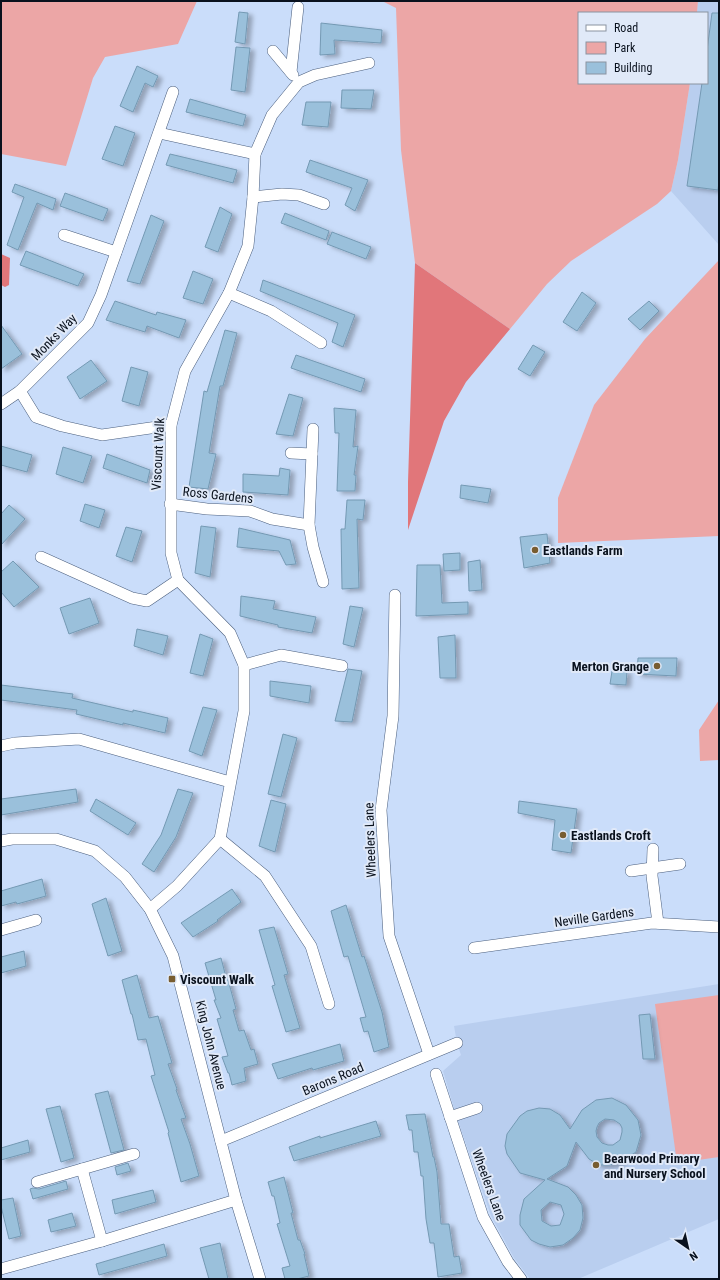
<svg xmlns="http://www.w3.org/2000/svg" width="720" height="1280" viewBox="0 0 720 1280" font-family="'Roboto Condensed',sans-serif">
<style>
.built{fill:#b9ceef}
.green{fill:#eca6a6}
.forest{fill:#e1767a}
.building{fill:#9ac0db;stroke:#7499b3;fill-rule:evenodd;filter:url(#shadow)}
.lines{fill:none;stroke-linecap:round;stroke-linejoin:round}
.street-casing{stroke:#4b5f7e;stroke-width:12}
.street{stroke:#fff;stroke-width:11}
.poi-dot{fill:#785d30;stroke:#e0e9f8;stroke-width:1.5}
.labels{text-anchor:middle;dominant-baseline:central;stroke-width:4;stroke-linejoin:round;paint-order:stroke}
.street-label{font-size:13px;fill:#09111d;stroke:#e0e9f8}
.poi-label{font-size:13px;font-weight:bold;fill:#09111d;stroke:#e0e9f8;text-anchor:start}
</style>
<defs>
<filter id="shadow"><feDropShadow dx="4.5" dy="2.5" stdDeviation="2" flood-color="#0004"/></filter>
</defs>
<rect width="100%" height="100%" fill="#caddfa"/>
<!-- built -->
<g class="built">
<polygon points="698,1 719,1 719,245 671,191 678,160 690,83 707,83 707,13 697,13"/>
<polygon points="719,984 719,1219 578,1279 530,1279 514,1258 491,1216 456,1115 443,1071 461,1055 457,1043 454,1026"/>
</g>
<!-- green -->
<g class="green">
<polygon points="1,1 197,1 178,44 105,57 93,78 66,166 1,154"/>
<polygon points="382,1 698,1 697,13 579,13 579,83 690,83 678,160 671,191 657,204 571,261 547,284 510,329 415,263 401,150 396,8"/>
<polygon points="719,260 719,536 558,543 558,498 594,405 645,339"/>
<polygon points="719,700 719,760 700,761 699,730"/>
<polygon points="719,995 719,1157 677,1163 655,1004"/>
</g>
<!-- forest -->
<g class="forest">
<polygon points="1,254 10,258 9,285 5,287 1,285"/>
<polygon points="415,263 510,329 466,382 444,421 408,530 408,482"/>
</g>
<!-- building -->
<g class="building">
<polygon points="239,12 248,13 245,44 235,42"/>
<polygon points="712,13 719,13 719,182 718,190 687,186 702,83 707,83 707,50"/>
<polygon points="321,23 382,30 381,43 334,40 335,54 320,55"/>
<polygon points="236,47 250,48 245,92 231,90"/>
<polygon points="137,66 158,76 153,87 145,83 133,112 120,106"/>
<polygon points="342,90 374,90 371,109 341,108"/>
<polygon points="190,99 246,115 243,126 186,112"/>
<polygon points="306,102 331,102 328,127 302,125"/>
<polygon points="115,126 135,133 123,166 102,159"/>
<polygon points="170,154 237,170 233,183 166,165"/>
<polygon points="310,160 368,180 355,211 345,205 352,188 306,172"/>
<polygon points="15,184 56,199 53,210 37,203 18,250 7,245 24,197 12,192"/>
<polygon points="65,193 108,209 103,221 60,206"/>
<polygon points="220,207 232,214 218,252 205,247"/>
<polygon points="285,213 329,231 326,240 281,223"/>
<polygon points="151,215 164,221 140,284 127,281"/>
<polygon points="332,232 371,247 366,259 327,244"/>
<polygon points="26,251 84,274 78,286 20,265"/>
<polygon points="193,271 213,279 203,304 183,298"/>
<polygon points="263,280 355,315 343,347 332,342 338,323 260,291"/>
<polygon points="582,292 596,303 577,331 563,322"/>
<polygon points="115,301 156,315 157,312 186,320 179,338 147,326 145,332 106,320"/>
<polygon points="649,301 659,311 640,330 628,319"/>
<polygon points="1,325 22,354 1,369"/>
<polygon points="225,330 237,333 223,386 220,386 209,453 216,454 208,489 189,487 204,391 207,392"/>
<polygon points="533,345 545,352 530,376 518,369"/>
<polygon points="296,355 365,379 361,392 291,368"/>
<polygon points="91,360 107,381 80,399 67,377"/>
<polygon points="131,367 148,372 139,406 122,401"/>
<polygon points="289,394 303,398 293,436 276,434"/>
<polygon points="334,408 356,410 353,447 358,446 354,475 356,475 355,491 337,491 339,433 335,433"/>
<polygon points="1,446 32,455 27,472 1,465"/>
<polygon points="63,447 92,456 83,483 56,474"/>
<polygon points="107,454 150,470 147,483 103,468"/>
<polygon points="280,468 290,470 288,495 243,492 243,474 279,476"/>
<polygon points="461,485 491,489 488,503 460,498"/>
<polygon points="347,500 365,500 363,520 357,519 359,588 342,589 341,529 345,529"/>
<polygon points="85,504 105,510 99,528 80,521"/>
<polygon points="9,505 25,519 1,545 1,514"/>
<polygon points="201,526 216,528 210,577 195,573"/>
<polygon points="126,527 142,531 132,562 116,556"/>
<polygon points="239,528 290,540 296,564 286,565 279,551 237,547"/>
<polygon points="547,534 550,563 524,568 520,537"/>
<polygon points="460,553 460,570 444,571 443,554"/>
<polygon points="480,560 482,590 469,591 468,562"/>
<polygon points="13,561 39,587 14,607 1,592 1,572"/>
<polygon points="417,565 440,565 442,603 468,602 468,614 416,616"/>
<polygon points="241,596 275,601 273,609 316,617 312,633 278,627 278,625 240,616"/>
<polygon points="90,598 99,623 69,634 60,608"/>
<polygon points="350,606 363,608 354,647 343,644"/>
<polygon points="137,629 168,636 163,655 134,646"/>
<polygon points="200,634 213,639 203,676 190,673"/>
<polygon points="455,635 456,678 440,678 438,637"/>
<polygon points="638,658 677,658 676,676 637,674"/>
<polygon points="348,669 362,671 352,722 335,721"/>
<polygon points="612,671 627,671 626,685 610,684"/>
<polygon points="270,681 311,686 309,703 270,696"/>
<polygon points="1,685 73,694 72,698 133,712 133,710 168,718 165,733 123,723 123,725 76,714 77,710 1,700"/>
<polygon points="203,707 217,710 202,756 189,751"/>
<polygon points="283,734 297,738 281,797 268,794"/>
<polygon points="76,789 78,802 1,815 1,799"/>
<polygon points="178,789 193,793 176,837 154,872 142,864 161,835"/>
<polygon points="96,799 136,823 128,835 90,811"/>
<polygon points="271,800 286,804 275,852 259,846"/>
<polygon points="519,801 577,809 571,853 552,850 555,820 518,813"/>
<polygon points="42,879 46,896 17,904 16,902 1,906 1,891"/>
<polygon points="232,889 241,902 217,920 218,921 193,937 181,923"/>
<polygon points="106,898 122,951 108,956 92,904"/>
<polygon points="346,905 362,957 364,956 382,1012 389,1047 374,1052 368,1031 364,1032 360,1018 366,1017 348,956 344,957 331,911"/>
<polygon points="274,927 288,974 284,975 300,1028 286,1032 272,986 275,985 259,930"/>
<polygon points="24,951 26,966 1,973 1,957"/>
<polygon points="221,958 226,977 227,976 236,1009 233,1010 239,1031 244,1030 251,1050 254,1049 258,1064 244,1068 246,1081 232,1085 229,1073 228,1073 222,1057 228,1056 217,1019 221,1018 214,1000 216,1000 205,963"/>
<polygon points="137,975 149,1018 158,1016 172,1063 168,1064 177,1089 176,1090 186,1118 181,1119 190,1144 199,1176 181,1182 168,1133 169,1132 151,1076 155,1075 146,1039 138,1040 132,1014 131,1014 122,980"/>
<polygon points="650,1014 655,1059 643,1059 639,1015"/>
<polygon points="340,1044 344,1061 313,1070 312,1068 278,1079 272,1064"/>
<polygon points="108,1091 124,1150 111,1153 95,1094"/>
<path d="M612,1098L626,1105L638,1120L641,1135L636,1152L619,1163L609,1165H599L589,1159L576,1142L567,1166L547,1179L568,1187L576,1195L582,1205L583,1218L580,1230L573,1238L563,1245L550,1247L539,1244L531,1240L520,1225V1215L524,1199L545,1180L520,1173L507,1154L505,1146L507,1134L520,1116L527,1111L539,1108L550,1109L560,1115L570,1129L582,1110L596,1100ZM605,1119L614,1120L620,1124L622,1128V1132L620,1140L613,1145H608L602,1143L597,1137L596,1131L597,1127L599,1123ZM550,1202L561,1205L564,1214L560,1225L551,1226L542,1221L541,1210Z"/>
<polygon points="60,1106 74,1158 61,1162 46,1109"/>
<polygon points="425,1114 433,1157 434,1157 437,1172 441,1224 449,1224 454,1257 459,1256 462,1273 438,1277 434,1243 430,1243 426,1219 423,1176 421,1176 418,1152 414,1152 412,1130 409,1130 406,1115"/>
<polygon points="376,1121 381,1136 294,1161 289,1147 320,1136 320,1138"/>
<polygon points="28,1140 30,1152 1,1160 1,1148"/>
<polygon points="128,1163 131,1171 117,1175 115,1167"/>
<polygon points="284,1177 293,1213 291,1213 298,1240 300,1240 305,1254 304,1254 309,1276 297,1279 285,1279 282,1268 290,1266 277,1224 280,1223 274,1196 272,1196 268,1182"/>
<polygon points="66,1181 68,1189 33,1199 30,1189 33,1188 39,1189"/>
<polygon points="153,1190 156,1202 115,1214 112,1200"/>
<polygon points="13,1198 21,1236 9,1239 1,1206 1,1200"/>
<polygon points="72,1213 76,1226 51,1232 48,1220"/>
<polygon points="220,1243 228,1279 209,1279 200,1248"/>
<polygon points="164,1244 167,1256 99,1275 96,1264"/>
</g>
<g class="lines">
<defs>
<g id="street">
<polyline points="273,51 293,75"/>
<polyline points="291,72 298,7"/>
<polyline points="159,133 255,154"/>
<polyline points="253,197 282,194 299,195 324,204"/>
<polyline points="64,235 116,252"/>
<polyline points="229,293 271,311 321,343"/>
<polyline points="20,391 36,417 62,426 102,435 171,425"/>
<polyline points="1,404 20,391 88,323 101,295 173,92"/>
<polyline points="313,429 309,525 313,547 323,582"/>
<polyline points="291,453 312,454"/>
<polyline points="170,504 207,509 250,511 272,519 309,525"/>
<polyline points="41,557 132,598 147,601 178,580"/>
<polyline points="395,595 393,716 381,810 389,936 429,1054"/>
<polyline points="244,665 281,655 342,666"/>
<polyline points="1,746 15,743 79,739 230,782"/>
<polyline points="220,839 265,876 311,946 329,1004"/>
<polyline points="1,841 12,839 56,839 95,851 125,877 150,909 173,956 236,1200 260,1279"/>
<polyline points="653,849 652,876 658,923"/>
<polyline points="631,871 680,864"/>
<polyline points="150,909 177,886 220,839 244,711 244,665 230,633 178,580 171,553 171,425 185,371 229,293 248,246 253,197 255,154 272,115 299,82 315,75 369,63"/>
<polyline points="1,930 36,920"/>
<polyline points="474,948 652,923 719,927"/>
<polyline points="436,1074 483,1217 508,1262 521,1279"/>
<polyline points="450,1117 477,1108"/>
<polyline points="221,1141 457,1043"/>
<polyline points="82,1169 102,1241"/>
<polyline points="37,1182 134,1154"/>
<polyline points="1,1269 102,1241 236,1200"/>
</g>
</defs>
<!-- street casing -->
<use href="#street" class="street-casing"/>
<!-- street -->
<use href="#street" class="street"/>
</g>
<!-- markers -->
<g class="poi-dot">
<circle cx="535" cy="550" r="4"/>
<circle cx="657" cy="666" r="4"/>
<circle cx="563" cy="835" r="4"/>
<rect x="168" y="975" width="8" height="8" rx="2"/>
<circle cx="596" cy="1165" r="4"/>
</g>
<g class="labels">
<!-- street labels -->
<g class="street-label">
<text transform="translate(54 337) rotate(-46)">Monks Way</text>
<text transform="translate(158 454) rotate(-87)">Viscount Walk</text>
<text transform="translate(218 495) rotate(6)">Ross Gardens</text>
<text transform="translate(370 840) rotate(-92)">Wheelers Lane</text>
<text transform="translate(594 917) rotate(-8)">Neville Gardens</text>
<text transform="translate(211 1045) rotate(76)">King John Avenue</text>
<text transform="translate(333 1079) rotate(-23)">Barons Road</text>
<text transform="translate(489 1185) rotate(70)">Wheelers Lane</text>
</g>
<!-- poi labels -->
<g class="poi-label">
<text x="543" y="550">Eastlands Farm</text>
<text x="649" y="666" text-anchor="end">Merton Grange</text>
<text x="571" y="835">Eastlands Croft</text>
<text x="180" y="979">Viscount Walk</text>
<text x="604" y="1158">Bearwood Primary<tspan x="604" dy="15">and Nursery School</tspan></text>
</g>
</g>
<!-- border -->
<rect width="720" height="1280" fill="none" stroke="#09111d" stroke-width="4"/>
<!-- legend -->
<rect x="578" y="12" width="130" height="72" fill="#e0e9f8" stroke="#8a93a0"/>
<rect x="586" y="25" width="20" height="6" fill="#ffffff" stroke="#8a93a0"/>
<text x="614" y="32" font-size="12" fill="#09111d">Road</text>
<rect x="586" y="42" width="20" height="12" fill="#eca6a6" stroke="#8a93a0"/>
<text x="614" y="52" font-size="12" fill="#09111d">Park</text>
<rect x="586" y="62" width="20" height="12" fill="#9ac0db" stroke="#8a93a0"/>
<text x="614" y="72" font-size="12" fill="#09111d">Building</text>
<!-- north arrow -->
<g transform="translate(688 1248) rotate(146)" stroke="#e0e9f8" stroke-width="3" paint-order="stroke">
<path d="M0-3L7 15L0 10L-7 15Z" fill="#09111d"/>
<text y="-6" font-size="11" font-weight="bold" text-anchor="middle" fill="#09111d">N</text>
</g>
</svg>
